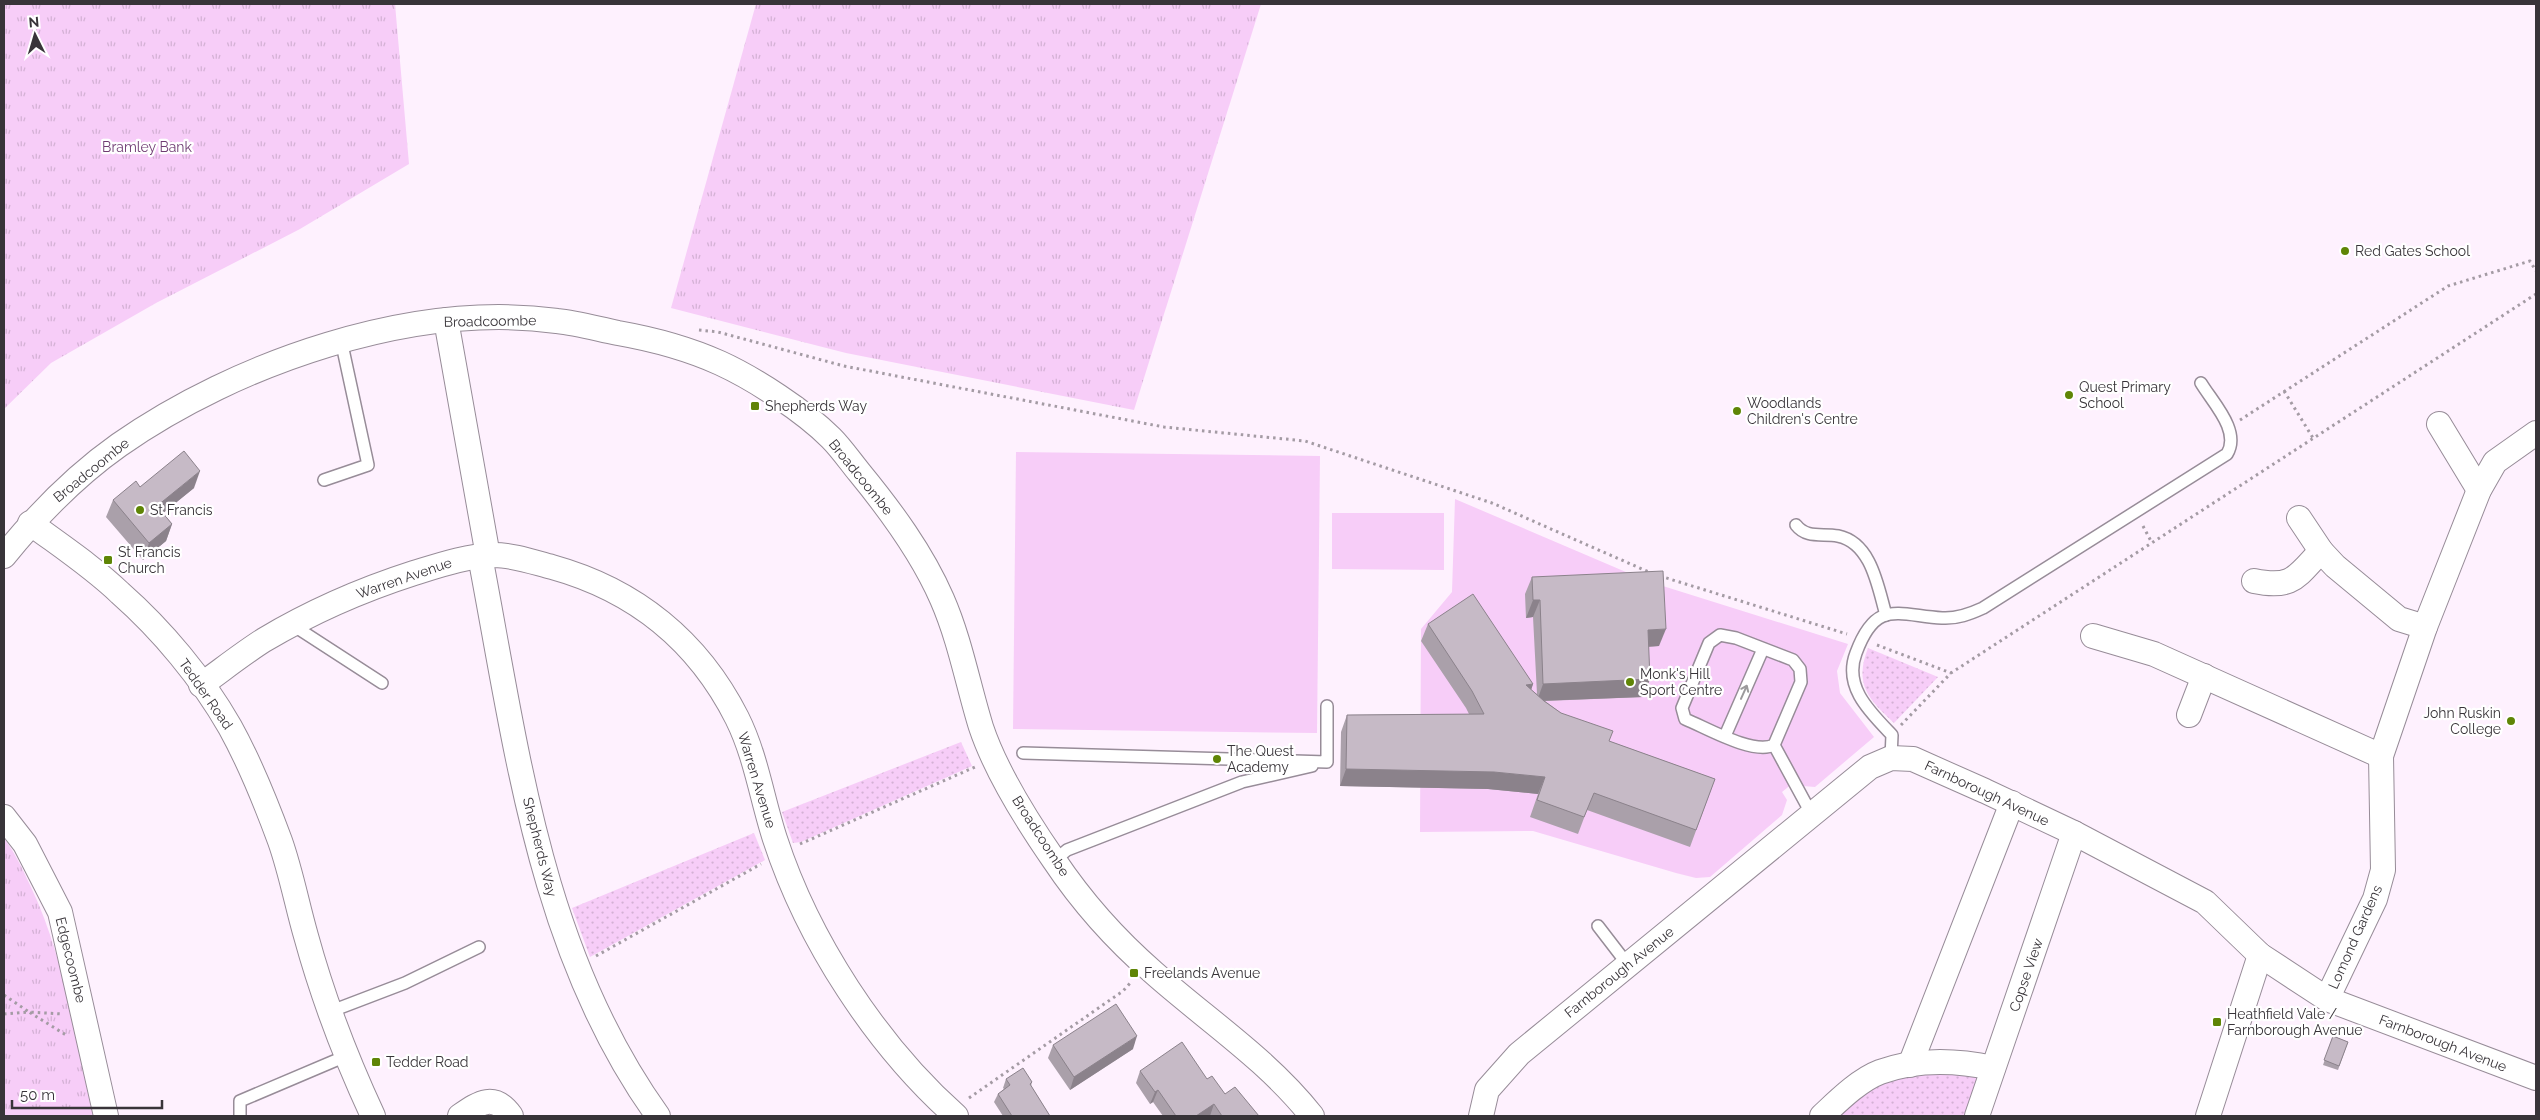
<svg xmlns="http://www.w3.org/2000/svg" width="2540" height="1120" viewBox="0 0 2540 1120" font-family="Raleway,sans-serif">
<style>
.grass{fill:url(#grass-dots)}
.park{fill:url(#park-tufts)}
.pitch{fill:#f7cdf8}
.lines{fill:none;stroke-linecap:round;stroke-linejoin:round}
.lane-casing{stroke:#978c98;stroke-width:14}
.street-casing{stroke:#978c98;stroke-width:26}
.path{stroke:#a49ba4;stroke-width:3;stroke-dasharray:2.5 4;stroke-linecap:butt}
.lane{stroke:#fff;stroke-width:11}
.street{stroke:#fff;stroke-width:24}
.wall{fill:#aaa0aa}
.shaded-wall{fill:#8b828b}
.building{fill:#c6bac6;stroke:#8b828b}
.oneway{stroke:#9c9a9c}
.poi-dot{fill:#5f8506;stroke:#fff;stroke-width:2}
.labels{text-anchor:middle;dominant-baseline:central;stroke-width:4.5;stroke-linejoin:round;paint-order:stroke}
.park-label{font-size:14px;fill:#703c73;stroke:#fff}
.poi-label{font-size:14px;fill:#383439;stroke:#fff;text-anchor:start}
.street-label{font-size:14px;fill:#383439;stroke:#fff}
</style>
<defs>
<pattern id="grass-dots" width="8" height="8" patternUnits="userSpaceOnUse" patternTransform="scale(1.25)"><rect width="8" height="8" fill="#f7cdf8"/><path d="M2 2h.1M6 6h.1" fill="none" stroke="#d4b1d5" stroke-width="1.8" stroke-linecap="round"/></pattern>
<pattern id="park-tufts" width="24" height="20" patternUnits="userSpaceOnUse" patternTransform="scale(1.25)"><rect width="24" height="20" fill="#f7cdf8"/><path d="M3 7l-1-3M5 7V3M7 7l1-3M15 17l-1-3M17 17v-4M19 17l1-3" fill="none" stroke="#d4b1d5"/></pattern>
</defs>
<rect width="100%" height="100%" fill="#fef1fe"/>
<!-- grass -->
<g class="grass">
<path d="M1868,648L1938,677L1894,723C1868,699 1854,684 1868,648Z"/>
<polygon points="961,742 972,766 801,842 793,843 782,812"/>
<polygon points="754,833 765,860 590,957 572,908"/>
<polygon points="1993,1068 1977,1116 1822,1116 1878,1073"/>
</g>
<!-- park -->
<g class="park">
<polygon points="4,4 395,4 409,164 300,229 156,303 51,363 4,409"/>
<polygon points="756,4 1261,4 1134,410 846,353 671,308"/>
<path d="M4,838C15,853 22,868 30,885C65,958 75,1038 93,1116H4Z"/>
</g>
<!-- pitch -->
<g class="pitch">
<polygon points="1016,452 1320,456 1317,733 1013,729"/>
<polygon points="1455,499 1647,581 1848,644 1837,671 1840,693 1874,737 1815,787 1803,786 1798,779 1782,792 1787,800 1782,815 1710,877 1696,878 1676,873 1533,831 1420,832 1421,629 1452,592"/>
<polygon points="1332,513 1444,513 1444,570 1332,569"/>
</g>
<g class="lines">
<defs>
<g id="lane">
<polyline points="324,480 368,465 341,340"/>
<path d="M1796,525C1807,539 1822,533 1838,536C1872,543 1878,588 1886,615"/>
<polyline points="291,624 382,683"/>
<path d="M1720,635L1736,638L1793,660L1800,669L1801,682L1774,745C1753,755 1707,728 1685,719L1682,708L1709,643Z"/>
<polyline points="1725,736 1763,649"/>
<polyline points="1774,745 1812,815"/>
<polyline points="1023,753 1327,762 1327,706"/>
<path d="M1891,758L1892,735C1870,712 1843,687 1856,653C1876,599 1897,615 1942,618C1957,619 1970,614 1983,608L2227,454C2241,431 2213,403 2201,383"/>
<polyline points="1054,861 1067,850 1242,782 1312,766"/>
<polyline points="1598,926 1628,965"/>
<polyline points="329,1012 405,983 479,947"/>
<polyline points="240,1116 240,1101 346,1056"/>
</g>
<g id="street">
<polyline points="446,320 488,556"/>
<polyline points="2439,424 2479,490"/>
<polyline points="2299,518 2321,551 2335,566 2399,619 2425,627"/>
<path d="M30,523C61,546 93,567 120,593C162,630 202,678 230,727C250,763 266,803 280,841C291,872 297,905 306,936C323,998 346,1058 373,1116"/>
<path d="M4,556C38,514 75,476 119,445C236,363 413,301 557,321C577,323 598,329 618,333C652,339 689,349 720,363C755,379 804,411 831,438C841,448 850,461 859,472C891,511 922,553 942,599C960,640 968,685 981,727C996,772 1027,821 1054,860C1082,902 1116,940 1154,973C1207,1020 1268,1060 1312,1116"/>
<path d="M480,556C517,750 540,952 658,1116"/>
<path d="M2254,581C2293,589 2296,577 2321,551"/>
<polyline points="2093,636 2154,654 2381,756"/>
<path d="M201,685C222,670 242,654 264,640C311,612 361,590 414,573C440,565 466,556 494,555C513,555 533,562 552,567C635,590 698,641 737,718C756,756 762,799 775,839C808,940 876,1045 956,1116"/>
<polyline points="2189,715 2204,676"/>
<polyline points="4,817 25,844 60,912 106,1116"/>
<polyline points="2327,999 2375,899 2383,870 2381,756 2425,627 2479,490 2495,462 2536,433"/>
<polyline points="1910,1065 2012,803"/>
<path d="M460,1116C479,1103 494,1092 511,1116"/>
<polyline points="1481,1116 1487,1090 1519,1054 1870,767 1891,758 1913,759 1985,791 2074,833 2205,902 2260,955 2327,999 2536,1078"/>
<path d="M1822,1116C1838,1101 1859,1080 1880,1072C1916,1059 1956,1060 1993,1068"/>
<polyline points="1977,1116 2074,833"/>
<polyline points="2208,1116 2260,955"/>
</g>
</defs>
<!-- lane casing -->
<use href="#lane" class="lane-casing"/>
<!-- street casing -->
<use href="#street" class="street-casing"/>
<!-- path -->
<g class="path">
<polyline points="699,330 718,332 844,366 1164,427 1305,441 1492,503 1651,573"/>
<polyline points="2284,391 2313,438"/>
<polyline points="2240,420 2448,286 2530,261 2536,271"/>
<polyline points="2143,526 2152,543"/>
<polyline points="1660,576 1847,634"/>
<polyline points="1877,645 1951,673"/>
<polyline points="1901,725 1951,673 2536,294"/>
<polyline points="800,844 975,767"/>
<polyline points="596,956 761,864"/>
<polyline points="4,995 29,1012 63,1014"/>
<polyline points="4,1014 29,1012 66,1035"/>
<polyline points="969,1098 1123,991 1132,981"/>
</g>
<!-- lane -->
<use href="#lane" class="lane"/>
<!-- street -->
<use href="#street" class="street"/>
</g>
<!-- wall -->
<g class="wall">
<polygon points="140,487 194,488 163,513 172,524 166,541 143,560 106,517 113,500"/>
<polygon points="1532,577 1659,646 1648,647 1650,679 1643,697 1545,701 1561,713 1609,741 1715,779 1690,847 1587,810 1578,834 1530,817 1538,794 1488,789 1340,786 1341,732 1347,715 1469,714 1466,708 1421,641 1428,624 1533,684 1531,690 1537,694 1533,617 1526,618 1525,594"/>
<polygon points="2333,1036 2348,1042 2338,1070 2323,1065"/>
<polygon points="1053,1045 1133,1049 1070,1090 1048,1058"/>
<polygon points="1140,1071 1207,1079 1225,1094 1259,1116 1163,1116 1153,1102 1150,1104 1136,1083"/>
<polygon points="1006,1079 1032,1082 1031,1086 1050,1116 1003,1116 994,1102 998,1094 1004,1089 1003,1088"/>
</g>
<!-- shaded-wall -->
<g class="shaded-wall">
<polygon points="200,471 194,488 151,523 157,506"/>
<polygon points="172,524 166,541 143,560 149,543"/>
<polygon points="1533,600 1540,600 1533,617 1526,618"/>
<polygon points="1666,629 1659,646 1641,647 1648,630"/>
<polygon points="1650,679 1643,697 1537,701 1543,684"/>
<polygon points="1533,684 1527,702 1526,685"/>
<polygon points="1346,769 1494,772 1545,777 1538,794 1488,789 1340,786"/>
<polygon points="1137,1036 1133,1049 1070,1090 1074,1077"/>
<polygon points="1158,1090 1153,1102 1150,1104 1155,1092"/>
<polygon points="1214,1104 1210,1116 1196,1116"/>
</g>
<!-- building -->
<g class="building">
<polygon points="184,451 200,471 157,506 172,524 149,543 113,500 136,481 140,487"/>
<polygon points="1663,571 1666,629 1648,630 1650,679 1543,684 1540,600 1533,600 1532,577"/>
<polygon points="1473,594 1533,684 1526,685 1544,701 1561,713 1613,731 1609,741 1715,779 1696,830 1594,793 1584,817 1537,800 1545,777 1494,772 1346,769 1347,715 1484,714 1472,691 1428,624"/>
<polygon points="1116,1004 1137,1036 1074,1077 1053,1045"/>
<polygon points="2333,1036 2348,1042 2339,1066 2324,1060"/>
<polygon points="1182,1042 1207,1079 1212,1076 1225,1094 1235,1087 1259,1116 1222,1116 1214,1104 1196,1116 1176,1116 1158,1090 1155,1092 1140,1071"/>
<polygon points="1023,1068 1032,1082 1030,1084 1050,1116 1022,1116 1021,1115 1020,1116 1012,1116 998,1094 1010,1085 1006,1079"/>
</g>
<!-- one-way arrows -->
<defs><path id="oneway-shaft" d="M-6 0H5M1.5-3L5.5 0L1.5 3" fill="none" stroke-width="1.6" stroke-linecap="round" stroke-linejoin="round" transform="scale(1.25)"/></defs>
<use class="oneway" href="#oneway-shaft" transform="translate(1744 692) rotate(-66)"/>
<!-- markers -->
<g class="poi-dot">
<circle cx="2345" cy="251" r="5"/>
<circle cx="2069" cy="395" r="5"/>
<rect x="750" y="401" width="10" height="10" rx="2.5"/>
<circle cx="1737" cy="411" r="5"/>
<circle cx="140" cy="510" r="5"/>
<rect x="103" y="555" width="10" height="10" rx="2.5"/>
<circle cx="1630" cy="682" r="5"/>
<circle cx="2511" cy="721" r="5"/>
<circle cx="1217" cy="759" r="5"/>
<rect x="1129" y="968" width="10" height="10" rx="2.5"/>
<rect x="2212" y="1017" width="10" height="10" rx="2.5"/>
<rect x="371" y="1057" width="10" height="10" rx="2.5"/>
</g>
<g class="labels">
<!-- park labels -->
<g class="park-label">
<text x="147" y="147">Bramley Bank</text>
</g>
<!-- poi labels -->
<g class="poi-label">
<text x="2355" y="251">Red Gates School</text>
<text x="2079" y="387">Quest Primary<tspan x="2079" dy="16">School</tspan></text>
<text x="1747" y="403">Woodlands<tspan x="1747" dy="16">Children's Centre</tspan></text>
<text x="765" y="406">Shepherds Way</text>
<text x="150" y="510">St Francis</text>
<text x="118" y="552">St Francis<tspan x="118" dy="16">Church</tspan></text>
<text x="1640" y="674">Monk's Hill<tspan x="1640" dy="16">Sport Centre</tspan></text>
<text x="2501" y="713" text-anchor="end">John Ruskin<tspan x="2501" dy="16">College</tspan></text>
<text x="1227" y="751">The Quest<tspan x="1227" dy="16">Academy</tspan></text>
<text x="1144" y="973">Freelands Avenue</text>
<text x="2227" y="1014">Heathfield Vale /<tspan x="2227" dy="16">Farnborough Avenue</tspan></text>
<text x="386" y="1062">Tedder Road</text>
</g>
<!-- street labels -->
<g class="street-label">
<text transform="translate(490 321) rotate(-1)">Broadcoombe</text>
<text transform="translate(91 470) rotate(-39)">Broadcoombe</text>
<text transform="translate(861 477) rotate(51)">Broadcoombe</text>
<text transform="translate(404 578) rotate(-19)">Warren Avenue</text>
<text transform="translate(206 694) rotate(55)">Tedder Road</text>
<text transform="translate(757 780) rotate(73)">Warren Avenue</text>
<text transform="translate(1987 793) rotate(25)">Farnborough Avenue</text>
<text transform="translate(1041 836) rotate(57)">Broadcoombe</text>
<text transform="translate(540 847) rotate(76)">Shepherds Way</text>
<text transform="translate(2355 937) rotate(-66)">Lomond Gardens</text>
<text transform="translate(71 960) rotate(76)">Edgecoombe</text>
<text transform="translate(1619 972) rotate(-39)">Farnborough Avenue</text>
<text transform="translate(2026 975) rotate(-71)">Copse View</text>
<text transform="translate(2443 1043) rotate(21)">Farnborough Avenue</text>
</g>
</g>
<!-- border -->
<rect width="2540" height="1120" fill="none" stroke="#383439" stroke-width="10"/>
<!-- north arrow -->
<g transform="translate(35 35) rotate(355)" stroke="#ffffff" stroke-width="4" paint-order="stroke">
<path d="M0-4L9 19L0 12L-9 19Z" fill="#383439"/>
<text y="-8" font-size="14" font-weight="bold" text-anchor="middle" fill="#383439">N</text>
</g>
<!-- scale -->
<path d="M12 1100v8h150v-8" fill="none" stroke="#383439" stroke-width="2.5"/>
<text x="20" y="1100" font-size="15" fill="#383439" stroke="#ffffff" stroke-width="4" paint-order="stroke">50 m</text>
</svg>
